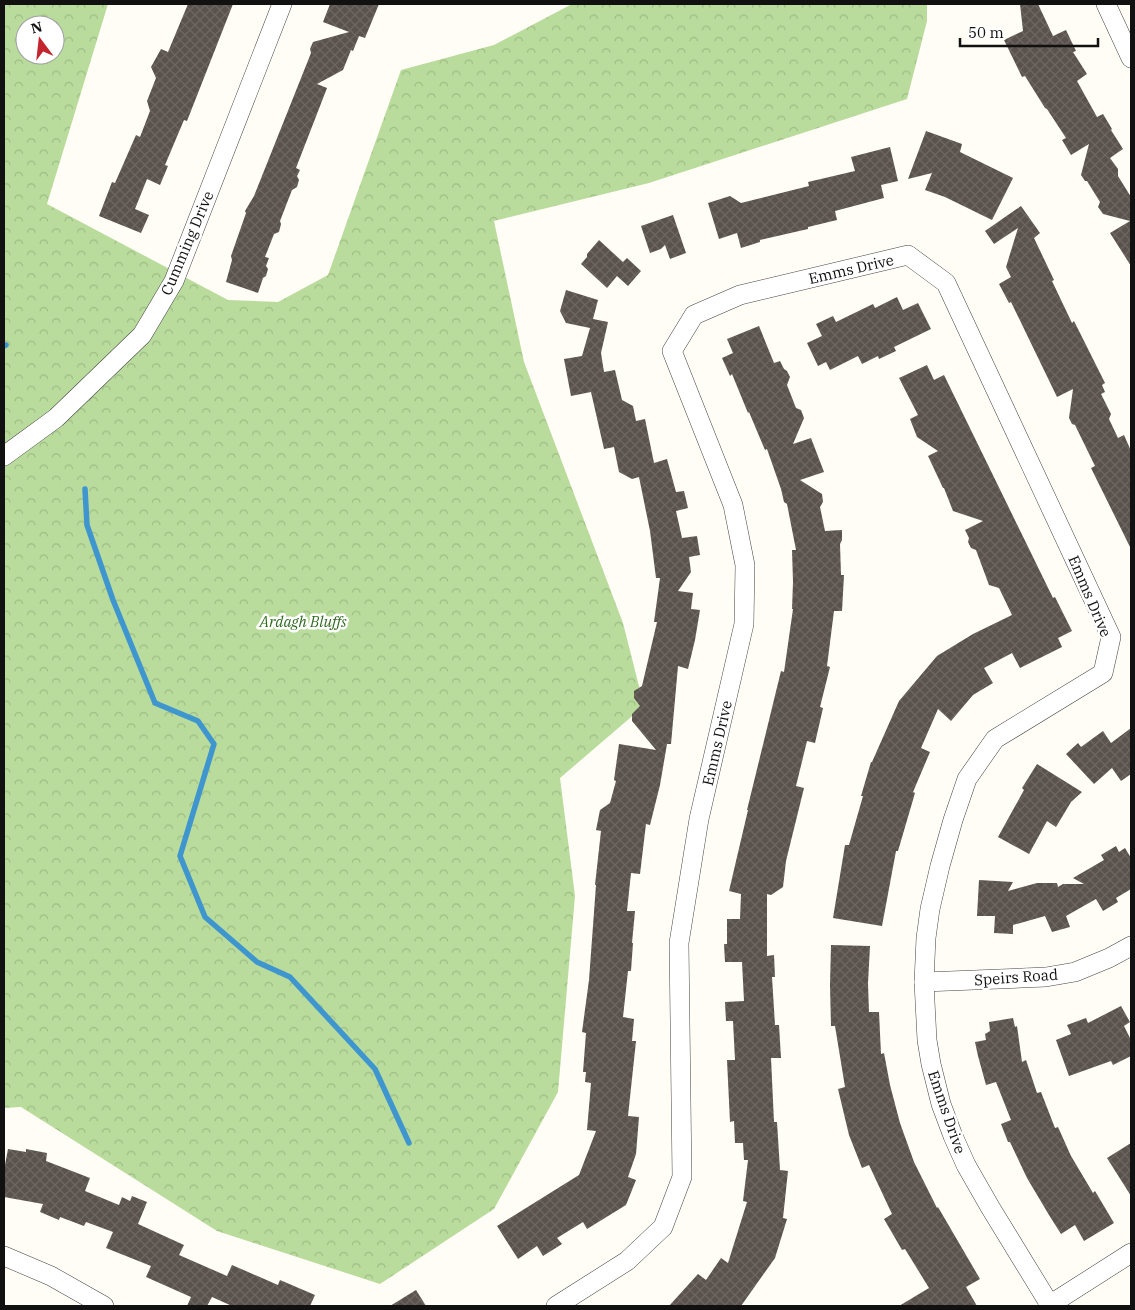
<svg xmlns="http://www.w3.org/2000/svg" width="1135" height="1310" viewBox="0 0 1135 1310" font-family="'IBM Plex Serif',serif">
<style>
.forest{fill:url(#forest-crowns);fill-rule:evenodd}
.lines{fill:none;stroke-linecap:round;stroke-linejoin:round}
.stream{stroke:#3f96cf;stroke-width:5.5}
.building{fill:url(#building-cross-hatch)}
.street-casing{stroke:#444;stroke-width:20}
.street{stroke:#fff;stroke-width:19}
.labels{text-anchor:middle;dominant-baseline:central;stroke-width:5;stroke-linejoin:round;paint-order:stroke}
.street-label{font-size:15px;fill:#111;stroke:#fff}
.park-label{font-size:15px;font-style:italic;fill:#2f6b1f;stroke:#fff}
</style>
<defs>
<pattern id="forest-crowns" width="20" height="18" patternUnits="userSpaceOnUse" patternTransform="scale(1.25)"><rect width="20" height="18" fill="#b9dc9c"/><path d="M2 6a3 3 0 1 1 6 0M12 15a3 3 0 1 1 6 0" fill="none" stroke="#9ebc85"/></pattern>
<pattern id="building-cross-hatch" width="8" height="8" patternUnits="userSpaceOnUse" patternTransform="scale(1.25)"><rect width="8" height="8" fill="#5a524d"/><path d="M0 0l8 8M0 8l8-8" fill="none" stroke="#6d6662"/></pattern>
</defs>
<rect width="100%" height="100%" fill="#fffdf5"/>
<!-- forest -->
<path class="forest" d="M4,4H108L47,204L228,300L278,302L328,275L401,70L494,45L572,4H927V21L907,99L649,183L494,221L524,362L623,623L644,706L560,778L575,896L558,1092L494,1209L380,1284L217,1231L21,1107L4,1108ZM25,25H55V55H25Z"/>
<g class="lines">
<!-- stream -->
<g class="stream">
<polyline points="4,346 6,345"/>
<polyline points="85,489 87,525 113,600 155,703 198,721 214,744 180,856 205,917 257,962 290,977 375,1069 409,1143"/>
</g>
</g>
<!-- building -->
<g class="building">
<polygon points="188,4 233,4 187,121 184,120 165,165 168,166 160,185 147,179 135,209 149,215 141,233 99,216 112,182 115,183 136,135 140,137 150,111 147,101 156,78 151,67 161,49 168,52"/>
<polygon points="330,4 379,4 365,38 359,36 353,51 351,50 343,70 317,84 327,88 296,168 300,170 297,176 299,180 297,187 292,190 280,221 281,224 279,232 274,234 265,257 269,258 266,266 268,269 266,276 263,278 258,293 226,282 232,260 231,256 246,213 245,211 254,196 311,53 310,49 313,42 349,32 323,22"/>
<polygon points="1020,4 1038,4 1053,36 1066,30 1076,51 1073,52 1087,74 1077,81 1097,117 1103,114 1112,129 1111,130 1123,149 1110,158 1118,169 1118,176 1131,197 1131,266 1110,233 1130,221 1103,214 1098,207 1100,202 1087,181 1085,181 1081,175 1089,144 1071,155 1062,140 1066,138 1047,109 1045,108 1025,76 1022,77 1004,40 1023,31"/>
<polygon points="926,131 962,144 960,152 1013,178 992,220 945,197 925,190 932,173 908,179"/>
<polygon points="890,147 898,181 881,185 884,198 835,211 837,220 808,227 808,229 760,240 760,242 741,248 737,233 719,239 708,203 730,196 741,203 809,186 808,182 855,171 851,157"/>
<polygon points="1021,206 1040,233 1034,238 1054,280 1052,281 1072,323 1074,321 1105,383 1102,385 1105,392 1101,394 1111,414 1109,419 1118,438 1124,435 1131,451 1131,549 1091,468 1095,466 1075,425 1072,424 1069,418 1073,389 1057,397 1011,302 1009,303 999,284 1011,277 1006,267 1018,228 994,244 985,231"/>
<polygon points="673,215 686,253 670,259 665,245 661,249 650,253 641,226"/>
<polygon points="599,240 623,262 627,258 641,271 628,286 617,276 607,288 581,264 587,257 587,254"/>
<polygon points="566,290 598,300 593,319 608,322 601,353 604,372 615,370 622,400 633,406 636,421 645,419 654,463 667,459 676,492 684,491 688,508 676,511 682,538 697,536 700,555 689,557 691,572 678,591 693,593 691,609 700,610 695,640 688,669 678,666 671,744 667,744 660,785 650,825 646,824 640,874 631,873 627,911 635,911 632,943 633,943 631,971 628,971 623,1017 634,1019 632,1041 636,1041 628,1116 639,1117 636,1154 628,1177 636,1180 626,1205 587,1229 583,1222 557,1238 562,1244 543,1256 537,1246 518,1259 497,1226 579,1175 596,1131 587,1130 591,1083 585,1082 586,1072 583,1072 586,1033 582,1032 589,980 596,885 595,885 601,831 596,830 600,810 610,803 616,781 614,780 619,744 656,750 632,721 632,714 640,706 634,698 634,691 642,686 657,622 654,622 660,578 656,578 650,531 639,477 632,479 619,472 614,447 604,449 591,392 571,396 564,359 582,356 590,328 566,323 560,311"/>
<polygon points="897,297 903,310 918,303 931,329 894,347 896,351 879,359 878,356 862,364 858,356 830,370 826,362 818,366 807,343 822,336 816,324 833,316 836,322 873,304 875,308"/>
<polygon points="759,326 774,363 780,361 784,369 787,371 790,377 787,385 796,408 801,410 804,418 793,444 811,438 824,472 800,480 822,494 823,502 820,507 825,531 842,530 842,540 840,544 841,575 844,575 842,611 834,611 827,666 830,667 820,707 823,708 815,743 807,741 796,786 804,788 786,861 783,887 771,895 767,894 767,956 774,955 775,977 772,977 775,1025 779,1025 781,1058 771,1058 774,1122 777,1122 780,1170 788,1171 783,1218 787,1219 775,1258 741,1306 669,1306 698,1274 706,1280 721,1258 728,1263 747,1202 743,1201 748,1160 744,1160 743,1143 735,1143 734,1121 730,1122 727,1060 735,1060 733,1021 726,1021 725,1002 744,1001 742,962 725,962 724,944 727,944 727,919 740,919 741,894 729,891 748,810 747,810 781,671 784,672 793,609 792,609 793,582 792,550 796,550 787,504 784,502 781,489 767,449 765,450 749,412 748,413 732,374 730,376 722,358 733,353 727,339"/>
<polygon points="927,365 934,380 944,375 1053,598 1055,597 1072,631 1058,638 1062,647 1020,668 1012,653 984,668 993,683 973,695 951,721 938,709 921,748 930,752 913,792 915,793 898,851 896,851 882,926 833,918 845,845 849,845 863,796 861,796 871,762 872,762 899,701 937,656 973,634 1012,615 999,588 989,585 976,550 971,548 968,542 969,538 965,530 983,521 953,511 944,488 943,488 928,456 938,451 917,437 910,419 918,415 899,378"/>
<polygon points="1131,728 1131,774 1121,781 1112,768 1094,784 1066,754 1078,743 1081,747 1103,731 1111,743"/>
<polygon points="1037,764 1082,792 1071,802 1056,827 1047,821 1029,854 998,837 1024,790 1022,788"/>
<polygon points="1116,846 1119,852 1125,848 1131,858 1131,889 1116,898 1118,902 1103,911 1096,899 1066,916 1070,927 1052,932 1045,916 1013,925 1013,934 994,933 995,916 977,916 979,880 1013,882 1008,891 1037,883 1057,883 1058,887 1063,884 1084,884 1073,878 1104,860 1101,855"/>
<polygon points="831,945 870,946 868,983 869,1012 879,1012 881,1054 884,1053 890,1085 900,1123 914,1162 937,1208 938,1207 980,1279 966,1287 977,1306 899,1306 929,1288 905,1249 902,1250 884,1219 892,1214 869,1165 862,1168 849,1135 838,1089 845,1087 835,1026 831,1026 830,985"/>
<polygon points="1121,1006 1130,1022 1124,1026 1131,1040 1131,1056 1113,1065 1111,1061 1069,1076 1056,1040 1071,1034 1067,1025 1086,1018 1088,1023"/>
<polygon points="1013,1018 1015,1027 1017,1026 1022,1062 1026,1060 1037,1093 1041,1092 1055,1128 1058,1127 1071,1156 1093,1193 1095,1191 1114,1223 1084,1241 1075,1225 1061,1234 1049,1215 1027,1178 1010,1142 1008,1142 1001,1124 1011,1120 996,1082 986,1085 978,1056 975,1042 986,1040 985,1034 990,1031 989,1022"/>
<polygon points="1131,1143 1131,1196 1107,1158"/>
<polygon points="8,1149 26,1152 26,1149 47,1153 46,1161 90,1178 85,1191 119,1205 122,1197 130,1201 132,1196 147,1202 138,1224 184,1245 179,1255 227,1276 232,1265 278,1285 280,1280 315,1295 310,1306 232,1306 212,1297 207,1306 187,1306 191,1297 146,1277 151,1266 106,1248 113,1232 86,1222 84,1226 60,1217 59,1220 40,1212 43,1204 4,1197 4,1170"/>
<polygon points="416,1290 426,1306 390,1306"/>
</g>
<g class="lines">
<defs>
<g id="street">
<polyline points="1106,4 1131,58"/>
<polyline points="4,456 56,418 142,335 174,281 282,4"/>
<polyline points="924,982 1046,977 1075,972 1109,958 1131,946"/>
<polyline points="4,1256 51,1276 104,1306"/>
<polyline points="556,1306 627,1261 663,1227 682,1177 679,943 699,819 744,624 745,565 733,505 672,351 694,315 740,295 908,255 946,283 1111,637 1103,673 995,739 967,779 953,820 940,866 930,909 926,938 924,982 927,1040 931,1064 941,1104 953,1136 966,1165 990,1207 1050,1305"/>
<polyline points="1048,1306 1131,1253"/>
</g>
</defs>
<!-- street casing -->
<use href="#street" class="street-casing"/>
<!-- street -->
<use href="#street" class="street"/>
</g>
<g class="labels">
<!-- street labels -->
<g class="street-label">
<text transform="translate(187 243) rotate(-67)">Cumming Drive</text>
<text transform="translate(851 269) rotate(-13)">Emms Drive</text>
<text transform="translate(1090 596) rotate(67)">Emms Drive</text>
<text transform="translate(717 743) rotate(-77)">Emms Drive</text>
<text transform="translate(1016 977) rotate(-4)">Speirs Road</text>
<text transform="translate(947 1112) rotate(71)">Emms Drive</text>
</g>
<!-- park labels -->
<g class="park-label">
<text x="303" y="621">Ardagh Bluffs</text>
</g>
</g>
<!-- border -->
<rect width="1135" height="1310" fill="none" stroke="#111111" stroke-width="10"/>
<!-- north arrow -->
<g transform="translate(40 40) rotate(345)"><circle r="24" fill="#ffffff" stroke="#a0a0a0"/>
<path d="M0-4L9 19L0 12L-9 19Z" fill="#c4262e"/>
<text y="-8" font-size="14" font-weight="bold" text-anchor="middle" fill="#111111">N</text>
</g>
<!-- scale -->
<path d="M960 38v8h138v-8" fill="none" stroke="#111111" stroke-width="2.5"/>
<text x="968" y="38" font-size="15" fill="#111111" stroke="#ffffff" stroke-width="4" paint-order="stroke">50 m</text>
</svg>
